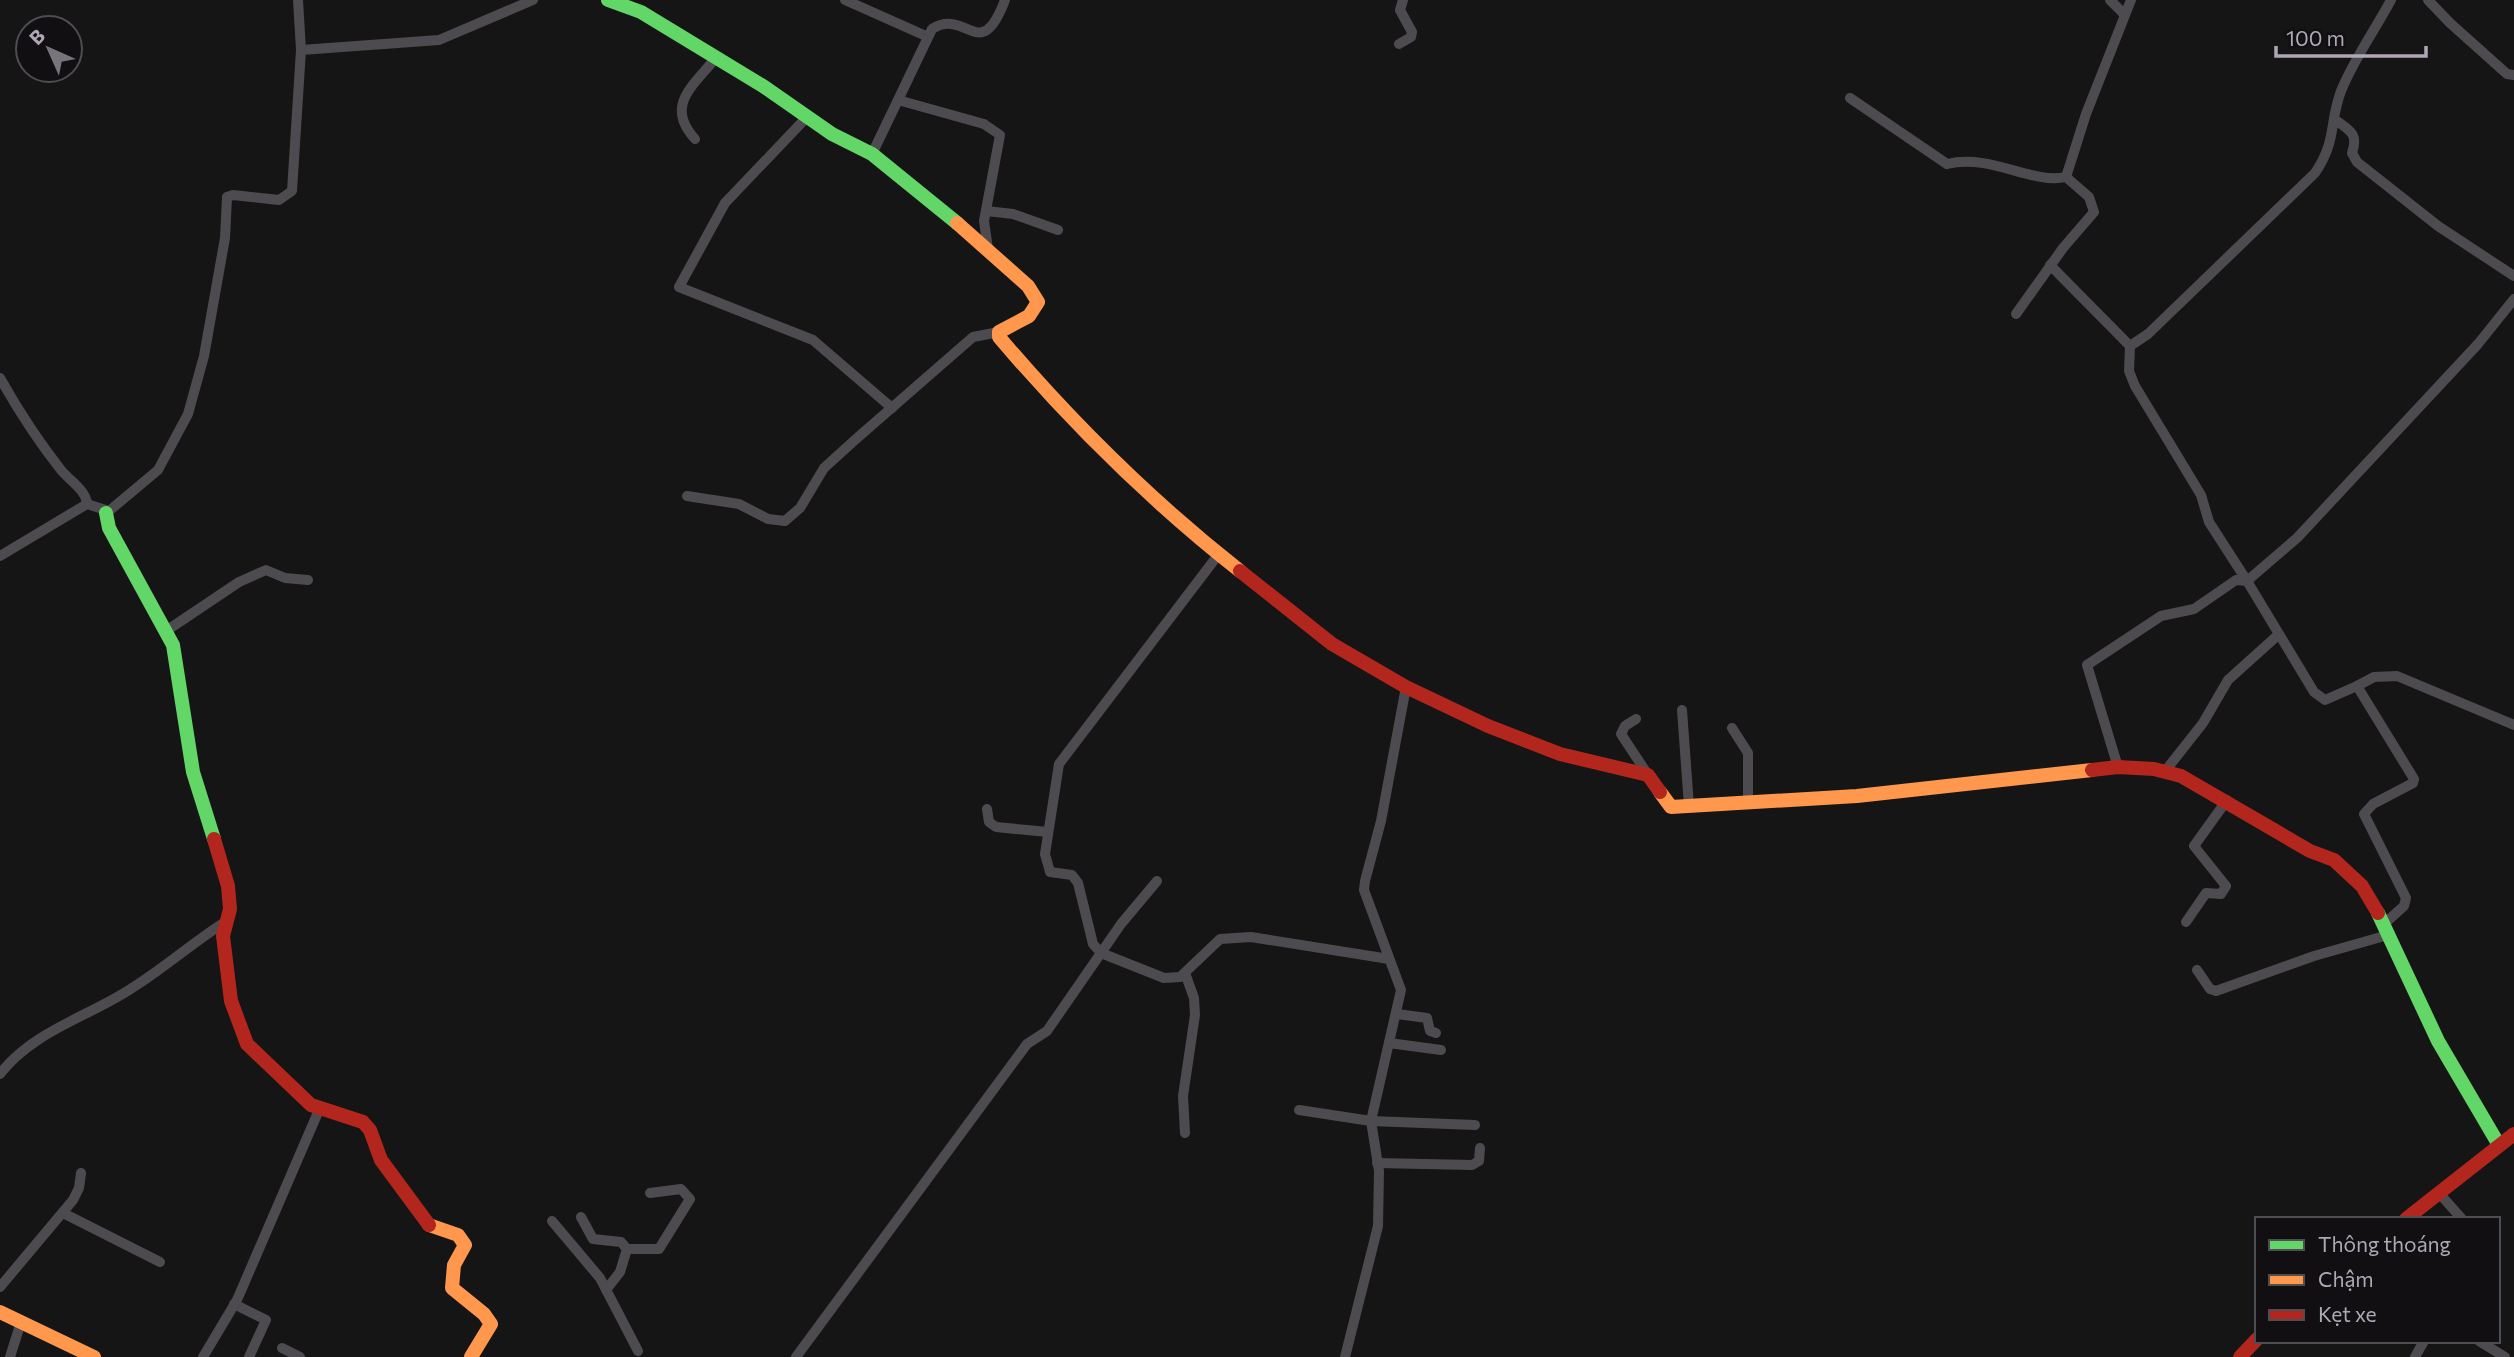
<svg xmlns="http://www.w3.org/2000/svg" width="2514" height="1357" viewBox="0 0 2514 1357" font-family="Commissioner,sans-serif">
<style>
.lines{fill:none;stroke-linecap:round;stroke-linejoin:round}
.street{stroke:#4d4b4f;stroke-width:10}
.fast{stroke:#63d668;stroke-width:14}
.slow{stroke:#ff974d;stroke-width:14}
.jam{stroke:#b3261e;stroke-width:14}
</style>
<rect width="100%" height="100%" fill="#151515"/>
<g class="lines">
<!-- street -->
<g class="street">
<polyline points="845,0 926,36"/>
<polyline points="2110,0 2124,14"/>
<polyline points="2428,0 2450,23 2507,74 2514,75"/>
<polyline points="1399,44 1411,37 1412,32 1400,10 1403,0"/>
<polyline points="301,50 439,40 533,0"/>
<path d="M1850,98L1947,164C1990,153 2033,185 2066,177"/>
<polyline points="807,117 725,203 679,287 813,340 892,408"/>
<path d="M2334,119C2349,130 2359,133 2352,153L2357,162L2438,226L2514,276"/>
<path d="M695,139C665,106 692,87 714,60"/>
<polyline points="872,154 898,100"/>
<polyline points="986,211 1013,214 1058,230"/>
<path d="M988,249L984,221L1000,135L984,124L898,100L932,29C967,7 980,66 1005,0"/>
<polyline points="2050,265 2130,346 2129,371 2135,386 2201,495 2209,522 2247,581 2297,538 2478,344 2514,299"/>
<polyline points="2016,314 2063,248 2094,212 2089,197 2066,177 2086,114 2131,0"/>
<path d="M2130,346L2148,334L2315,173C2337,141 2329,123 2341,91C2354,59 2375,30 2391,0"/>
<path d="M0,378C18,410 38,441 61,470C70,481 86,490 87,504"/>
<polyline points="687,496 739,504 768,519 785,521 800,508 824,468 856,439 973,337 999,332"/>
<polyline points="1218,555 1059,764 1045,854 1050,872 1072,875 1078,883 1093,944 1101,953 1164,978 1180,977 1220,939 1251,937 1389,959"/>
<polyline points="0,556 87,504 109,511 158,470 188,414 204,356 225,238 227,197 233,195 279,200 292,191 301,50 298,0"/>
<polyline points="166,631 239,582 266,570 285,578 308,580"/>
<polyline points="2357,686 2374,677 2397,676 2514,725"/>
<polyline points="1682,710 1689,806"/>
<polyline points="1636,719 1625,726 1621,734 1648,775"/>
<polyline points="1732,728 1748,753 1748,801"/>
<polyline points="2118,767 2087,665 2161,616 2194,609 2236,580 2247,581 2314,692 2325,700 2357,686 2414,779 2413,783 2373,804 2364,814 2406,898 2404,906 2384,924"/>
<polyline points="2166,770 2203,723 2228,680 2278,635"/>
<polyline points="987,809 989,822 996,827 1048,832"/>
<polyline points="2186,922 2206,893 2221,894 2226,886 2194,846 2227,800"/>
<polyline points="2197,970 2210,989 2216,991 2314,956 2388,935"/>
<polyline points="1397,1014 1427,1018 1430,1031 1436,1033"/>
<polyline points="1389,1043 1441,1050"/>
<path d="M0,1074C32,1032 87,1017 129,990C162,970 192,943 225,922"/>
<polyline points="1299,1110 1371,1121 1475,1125"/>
<polyline points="1185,1133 1183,1096 1195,1015 1194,998 1185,973"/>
<polyline points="1377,1163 1472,1165 1479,1161 1480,1148"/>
<polyline points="2439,1193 2462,1219"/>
<polyline points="63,1213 160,1262"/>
<polyline points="581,1217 593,1239 621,1242 627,1249 620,1272 606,1290"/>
<polyline points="552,1221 600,1278 638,1351"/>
<polyline points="627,1249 659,1249 690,1199 681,1189 650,1193"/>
<polyline points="0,1287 73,1200 79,1188 81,1173"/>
<polyline points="234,1304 266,1320 249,1357"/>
<polyline points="2479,1341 2505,1357"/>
<polyline points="282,1348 300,1357"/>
<polyline points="10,1357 21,1322"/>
<polyline points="203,1357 237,1300 319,1110"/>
<polyline points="796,1357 1027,1044 1047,1031 1121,924 1157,881"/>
<polyline points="1345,1357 1378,1226 1379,1171 1371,1121 1401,990 1364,890 1365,881 1381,821 1406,687"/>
<polyline points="2415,1357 2424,1341"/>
</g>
<!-- fast -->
<g class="fast">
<polyline points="608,0 641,12 763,86 832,134 872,154 957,223"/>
<polyline points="106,513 109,528 173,645 193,772 214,839"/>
<polyline points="2378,913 2438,1041 2499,1145"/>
</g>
<!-- slow -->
<g class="slow">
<path d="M957,223L1028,286L1038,302L1029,316L999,332V337C1072,423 1151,501 1240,571"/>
<polyline points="1660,792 1671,807 1857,796 2092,770"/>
<polyline points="429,1225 458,1235 465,1245 454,1265 452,1288 484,1314 491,1324 471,1357"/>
<polyline points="0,1312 94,1357"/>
</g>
<!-- jam -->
<g class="jam">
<polyline points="1240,571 1332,644 1406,687 1488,726 1560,754 1648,775 1660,792"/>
<polyline points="2092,770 2118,767 2154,769 2181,776 2310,851 2334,860 2362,886 2378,913"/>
<polyline points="214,839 228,886 230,909 223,936 231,1001 247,1044 311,1105 363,1122 370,1130 381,1160 429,1225"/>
<polyline points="2406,1219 2514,1134"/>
<polyline points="2240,1357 2257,1339"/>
</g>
</g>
<!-- legend -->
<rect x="2255" y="1217" width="245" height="126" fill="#110f11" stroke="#504c53" stroke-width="2"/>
<rect x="2269" y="1240" width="35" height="10" fill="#63d668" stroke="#504c53" stroke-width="2"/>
<text x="2318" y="1252" font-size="21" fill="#aea7b5">Thông thoáng</text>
<rect x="2269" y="1275" width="35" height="10" fill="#ff974d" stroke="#504c53" stroke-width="2"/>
<text x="2318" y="1287" font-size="21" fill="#aea7b5">Chậm</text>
<rect x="2269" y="1310" width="35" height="10" fill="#b3261e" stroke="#504c53" stroke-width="2"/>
<text x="2318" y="1322" font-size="21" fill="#aea7b5">Kẹt xe</text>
<!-- north arrow -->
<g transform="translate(49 49) rotate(315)"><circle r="33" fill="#110f11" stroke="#504c53" stroke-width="2"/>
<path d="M0-5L12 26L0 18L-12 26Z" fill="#78747d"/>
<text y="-10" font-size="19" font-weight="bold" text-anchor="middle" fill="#aea7b5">B</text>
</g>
<!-- scale -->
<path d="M2276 46v10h150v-10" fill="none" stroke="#aea7b5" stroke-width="3.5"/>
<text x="2286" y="46" font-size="21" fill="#aea7b5" stroke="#110f11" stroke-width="5" paint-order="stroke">100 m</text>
</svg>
